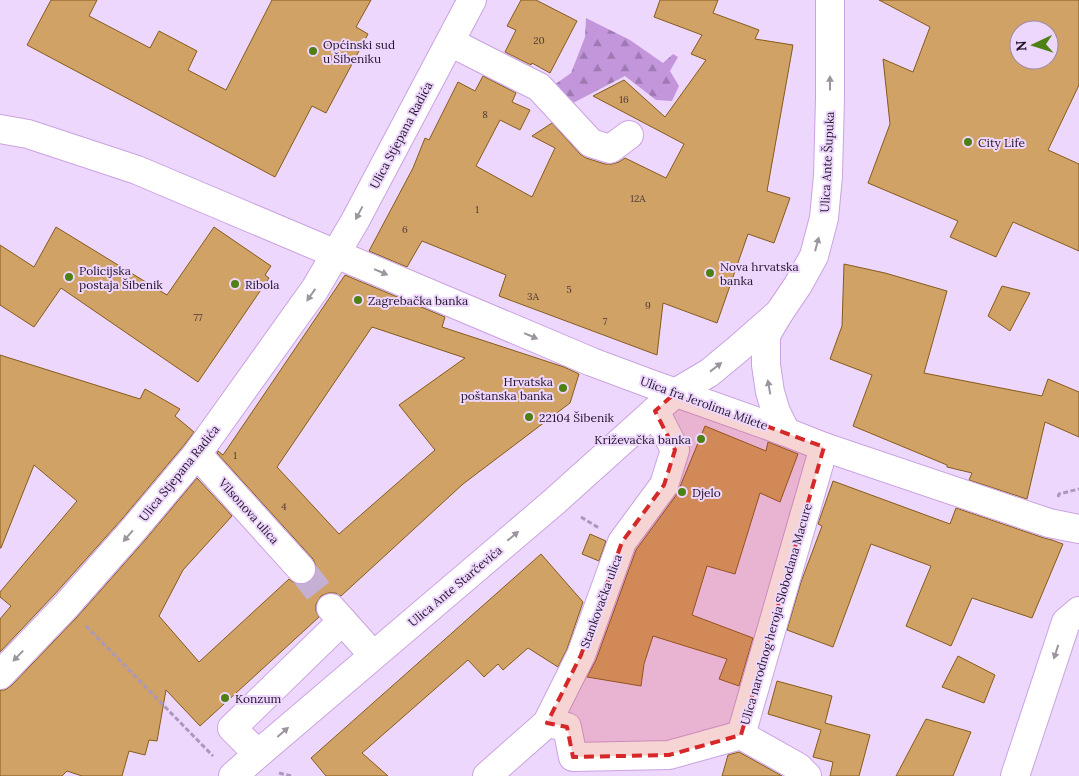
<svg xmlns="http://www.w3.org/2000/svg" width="1079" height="776" viewBox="0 0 1079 776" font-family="Lora,serif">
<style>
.forest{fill:url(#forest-firs)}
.building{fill:#d0a265;stroke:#865b1c;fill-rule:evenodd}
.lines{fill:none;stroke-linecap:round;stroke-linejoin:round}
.minor-tunnel{stroke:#c5b0d3;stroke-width:28;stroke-dasharray:28 14;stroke-linecap:butt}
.minor-casing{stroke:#caa3e0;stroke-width:30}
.major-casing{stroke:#caa3e0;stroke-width:30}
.path{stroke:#ac98b8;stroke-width:3;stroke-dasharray:5 2.5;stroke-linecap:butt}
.minor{stroke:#fff;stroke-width:28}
.major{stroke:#fff;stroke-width:28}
.oneway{fill:#9c959f}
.marked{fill:#d62828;fill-opacity:0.2;stroke:#d62828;stroke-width:4;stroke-dasharray:10 6;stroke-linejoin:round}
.poi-dot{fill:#4d8115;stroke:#eed7fd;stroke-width:2}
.labels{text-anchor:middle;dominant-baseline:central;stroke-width:4;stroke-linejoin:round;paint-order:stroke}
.number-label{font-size:10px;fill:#4e3839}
.poi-label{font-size:12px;fill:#22142a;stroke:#eed7fd;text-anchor:start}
.street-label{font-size:12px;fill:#22142a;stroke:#eed7fd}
</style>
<defs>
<pattern id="forest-firs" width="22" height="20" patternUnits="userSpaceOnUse" patternTransform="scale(1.25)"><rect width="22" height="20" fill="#c396dc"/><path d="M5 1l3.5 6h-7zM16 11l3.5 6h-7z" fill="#9e79b3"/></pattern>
</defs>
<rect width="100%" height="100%" fill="#eed7fd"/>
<!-- forest -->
<polygon class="forest" points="586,18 630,40 663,63 673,54 678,57 670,71 679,86 672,101 656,100 625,76 573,103 554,85 571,73 585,37"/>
<!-- building -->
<g class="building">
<polygon points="51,0 97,0 89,16 150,48 159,31 197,51 188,70 226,90 272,0 371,0 356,27 368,34 326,113 312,106 275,177 27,45"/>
<polygon points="521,0 536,0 577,21 550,73 532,63 531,65 505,52 516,30 507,26"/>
<polygon points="660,0 718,0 713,13 759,30 755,39 793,45 767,191 790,198 774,243 748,234 717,323 663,303 657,355 499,296 506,275 422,241 407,267 369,251 413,168 425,138 429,140 458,82 475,91 483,76 516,93 512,102 530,110 520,130 500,120 476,166 532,197 555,148 532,136 552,123 580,154 586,158 605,164 612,164 619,162 625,158 666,178 684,144 593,96 624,80 665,117 706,60 691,54 702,35 654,17"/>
<path d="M879,0H1079V85L1048,150L1079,164V251L1013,222L996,257L950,237L958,221L868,183L890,124L883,59L913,72L930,27ZM1019,30H1049V60H1019Z"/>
<polygon points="56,227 167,295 214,227 271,266 265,275 269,278 198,382 61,288 34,327 0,305 0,245 34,267"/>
<polygon points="844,264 885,273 947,291 924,373 1042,396 1048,379 1079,392 1079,437 1045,422 1027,499 969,480 972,473 947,467 947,465 853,426 872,375 830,359 842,326"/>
<path d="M345,275L445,317L442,327L564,367L579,374L570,403L463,484L341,596L335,593H328L321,596L316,604V611L319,617L200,726L166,690L157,741L149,740L145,755L129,751L122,776H82L67,771L62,776H0V690H5L11,686L78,616L146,539L197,478L232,516L183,570L159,616L199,662L289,579L296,584H304L312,580L316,573V566L313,559L217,453L218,451L223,455ZM372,327L465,358L399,405L435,450L339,534L277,467Z"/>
<polygon points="1002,286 1030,293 1010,331 988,316"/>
<polygon points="0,355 140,399 145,389 180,409 175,416 194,432 185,444 122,519 54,595 0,652 0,619 11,606 0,597 0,592 77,501 34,465 1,548 0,548"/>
<polygon points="705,426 766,451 768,442 798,454 780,502 760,493 735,574 707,566 692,615 753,638 739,686 719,679 727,659 653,636 644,664 641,686 587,677 596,660 636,550 677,494"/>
<polygon points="833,481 950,524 956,508 1044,538 1052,540 1063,544 1032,618 972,598 951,646 906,626 931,566 871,544 833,647 787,630 801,582 822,526 818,524"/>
<polygon points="590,534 606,541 599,561 582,554"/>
<polygon points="541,554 583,602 567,649 558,667 528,648 503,670 498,664 484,677 468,660 362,753 388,776 326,776 311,758"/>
<polygon points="958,656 995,675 984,703 942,687"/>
<polygon points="777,681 832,696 825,723 870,735 859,776 830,776 833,762 813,757 821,730 768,714"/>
<polygon points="926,719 971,732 953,776 896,776"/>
<polygon points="739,752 782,776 722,776 728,755"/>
</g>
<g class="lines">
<!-- minor-tunnel -->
<polyline class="minor-tunnel" points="301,569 330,606"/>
<defs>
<g id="minor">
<polyline points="450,42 539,87 591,143 610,149 629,135"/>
<polyline points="0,129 28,134 137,170 592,362 651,384 786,432 824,447 1049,523 1079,529"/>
<polyline points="779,313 766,335 766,365 770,392 776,412 786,432"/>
<polyline points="197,454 301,569"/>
<polyline points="331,608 373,655"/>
<polyline points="547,723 567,727 573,757 669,755 741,735"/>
<polyline points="258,754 232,728 342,621"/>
<polyline points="487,776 547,723 581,655 622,542 664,485 675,450 655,411"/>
<polyline points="807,776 798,767 741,735 824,447"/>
<polyline points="1015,776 1066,622 1079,611"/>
</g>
<g id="major">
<polyline points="0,675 66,606 134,529 197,454 315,289 355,221 472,0"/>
<polyline points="233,776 258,754 555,501 675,393 709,373 738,349 779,313 798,285 814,256 824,218 828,176 830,98 830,0"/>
</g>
</defs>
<!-- minor casing -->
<use href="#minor" class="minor-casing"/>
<!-- major casing -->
<use href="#major" class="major-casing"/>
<!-- path -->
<g class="path">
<polyline points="1058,497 1059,494 1079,489"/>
<polyline points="581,517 599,528"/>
<polyline points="86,626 213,756"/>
<polyline points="279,773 291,776"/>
</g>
<!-- minor -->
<use href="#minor" class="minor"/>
<!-- major -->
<use href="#major" class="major"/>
</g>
<!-- one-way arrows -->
<defs><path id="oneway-solid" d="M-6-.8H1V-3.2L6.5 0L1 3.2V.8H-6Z" transform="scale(1.25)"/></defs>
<g class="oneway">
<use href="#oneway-solid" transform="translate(830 83) rotate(-90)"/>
<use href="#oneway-solid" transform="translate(359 213) rotate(118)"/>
<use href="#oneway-solid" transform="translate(817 244) rotate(-75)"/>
<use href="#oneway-solid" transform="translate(381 272) rotate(23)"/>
<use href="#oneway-solid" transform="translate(311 295) rotate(125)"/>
<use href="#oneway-solid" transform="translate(531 336) rotate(23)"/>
<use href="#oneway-solid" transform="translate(716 367) rotate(-38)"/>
<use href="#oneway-solid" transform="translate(769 387) rotate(-100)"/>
<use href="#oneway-solid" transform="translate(128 536) rotate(131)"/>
<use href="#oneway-solid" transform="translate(513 536) rotate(-40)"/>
<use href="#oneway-solid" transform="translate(1056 652) rotate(108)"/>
<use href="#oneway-solid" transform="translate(18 656) rotate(134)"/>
<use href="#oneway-solid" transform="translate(283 732) rotate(-41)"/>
</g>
<!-- marked area -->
<path class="marked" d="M675,393L824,447L741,735L669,755L573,757L567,727L547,723L581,655L622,542L664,485L675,450L655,411Z"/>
<!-- markers -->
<g class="poi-dot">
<circle cx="313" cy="51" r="5"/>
<circle cx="968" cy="142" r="5"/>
<circle cx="710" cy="273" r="5"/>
<circle cx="69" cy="277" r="5"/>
<circle cx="235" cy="284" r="5"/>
<circle cx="358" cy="300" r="5"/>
<circle cx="563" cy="388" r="5"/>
<circle cx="529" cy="417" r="5"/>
<circle cx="701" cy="439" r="5"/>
<circle cx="682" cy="492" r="5"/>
<circle cx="225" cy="698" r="5"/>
</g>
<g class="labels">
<!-- number labels -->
<g class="number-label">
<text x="539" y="40">20</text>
<text x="624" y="99">16</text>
<text x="485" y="114">8</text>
<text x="638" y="198">12A</text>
<text x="477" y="209">1</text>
<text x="405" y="229">6</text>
<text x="569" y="289">5</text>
<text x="533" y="296">3A</text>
<text x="648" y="305">9</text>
<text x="198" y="317">77</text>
<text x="605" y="321">7</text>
<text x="235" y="455">1</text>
<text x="284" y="506">4</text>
</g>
<!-- poi labels -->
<g class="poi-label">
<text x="323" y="44">Općinski sud<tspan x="323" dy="14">u Šibeniku</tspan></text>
<text x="978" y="142">City Life</text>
<text x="720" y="266">Nova hrvatska<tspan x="720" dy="14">banka</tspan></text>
<text x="79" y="270">Policijska<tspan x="79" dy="14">postaja Šibenik</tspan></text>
<text x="245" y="284">Ribola</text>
<text x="368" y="300">Zagrebačka banka</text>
<text x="553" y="381" text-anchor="end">Hrvatska<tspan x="553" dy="14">poštanska banka</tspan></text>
<text x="539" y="417">22104 Šibenik</text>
<text x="691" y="439" text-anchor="end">Križevačka banka</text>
<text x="692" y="492">Djelo</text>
<text x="235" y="698">Konzum</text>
</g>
<!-- street labels -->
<g class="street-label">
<text transform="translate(401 135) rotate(-62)">Ulica Stjepana Radića</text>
<text transform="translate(827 162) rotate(-87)">Ulica Ante Šupuka</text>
<text transform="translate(704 403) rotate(20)">Ulica fra Jerolima Milete</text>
<text transform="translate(179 473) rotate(-51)">Ulica Stjepana Radića</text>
<text transform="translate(249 511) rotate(48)">Vilsonova ulica</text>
<text transform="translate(455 586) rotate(-40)">Ulica Ante Starčevića</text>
<text transform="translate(601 601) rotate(-70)">Stankovačka ulica</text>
<text transform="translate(776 614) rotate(-74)">Ulica narodnog heroja Slobodana Macure</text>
</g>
</g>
<!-- north arrow -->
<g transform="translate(1034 45) rotate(266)"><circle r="24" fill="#eed7fd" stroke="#9c89a9"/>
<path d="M0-4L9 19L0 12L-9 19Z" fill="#4d8115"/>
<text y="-8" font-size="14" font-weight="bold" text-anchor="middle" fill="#22142a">N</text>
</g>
</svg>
